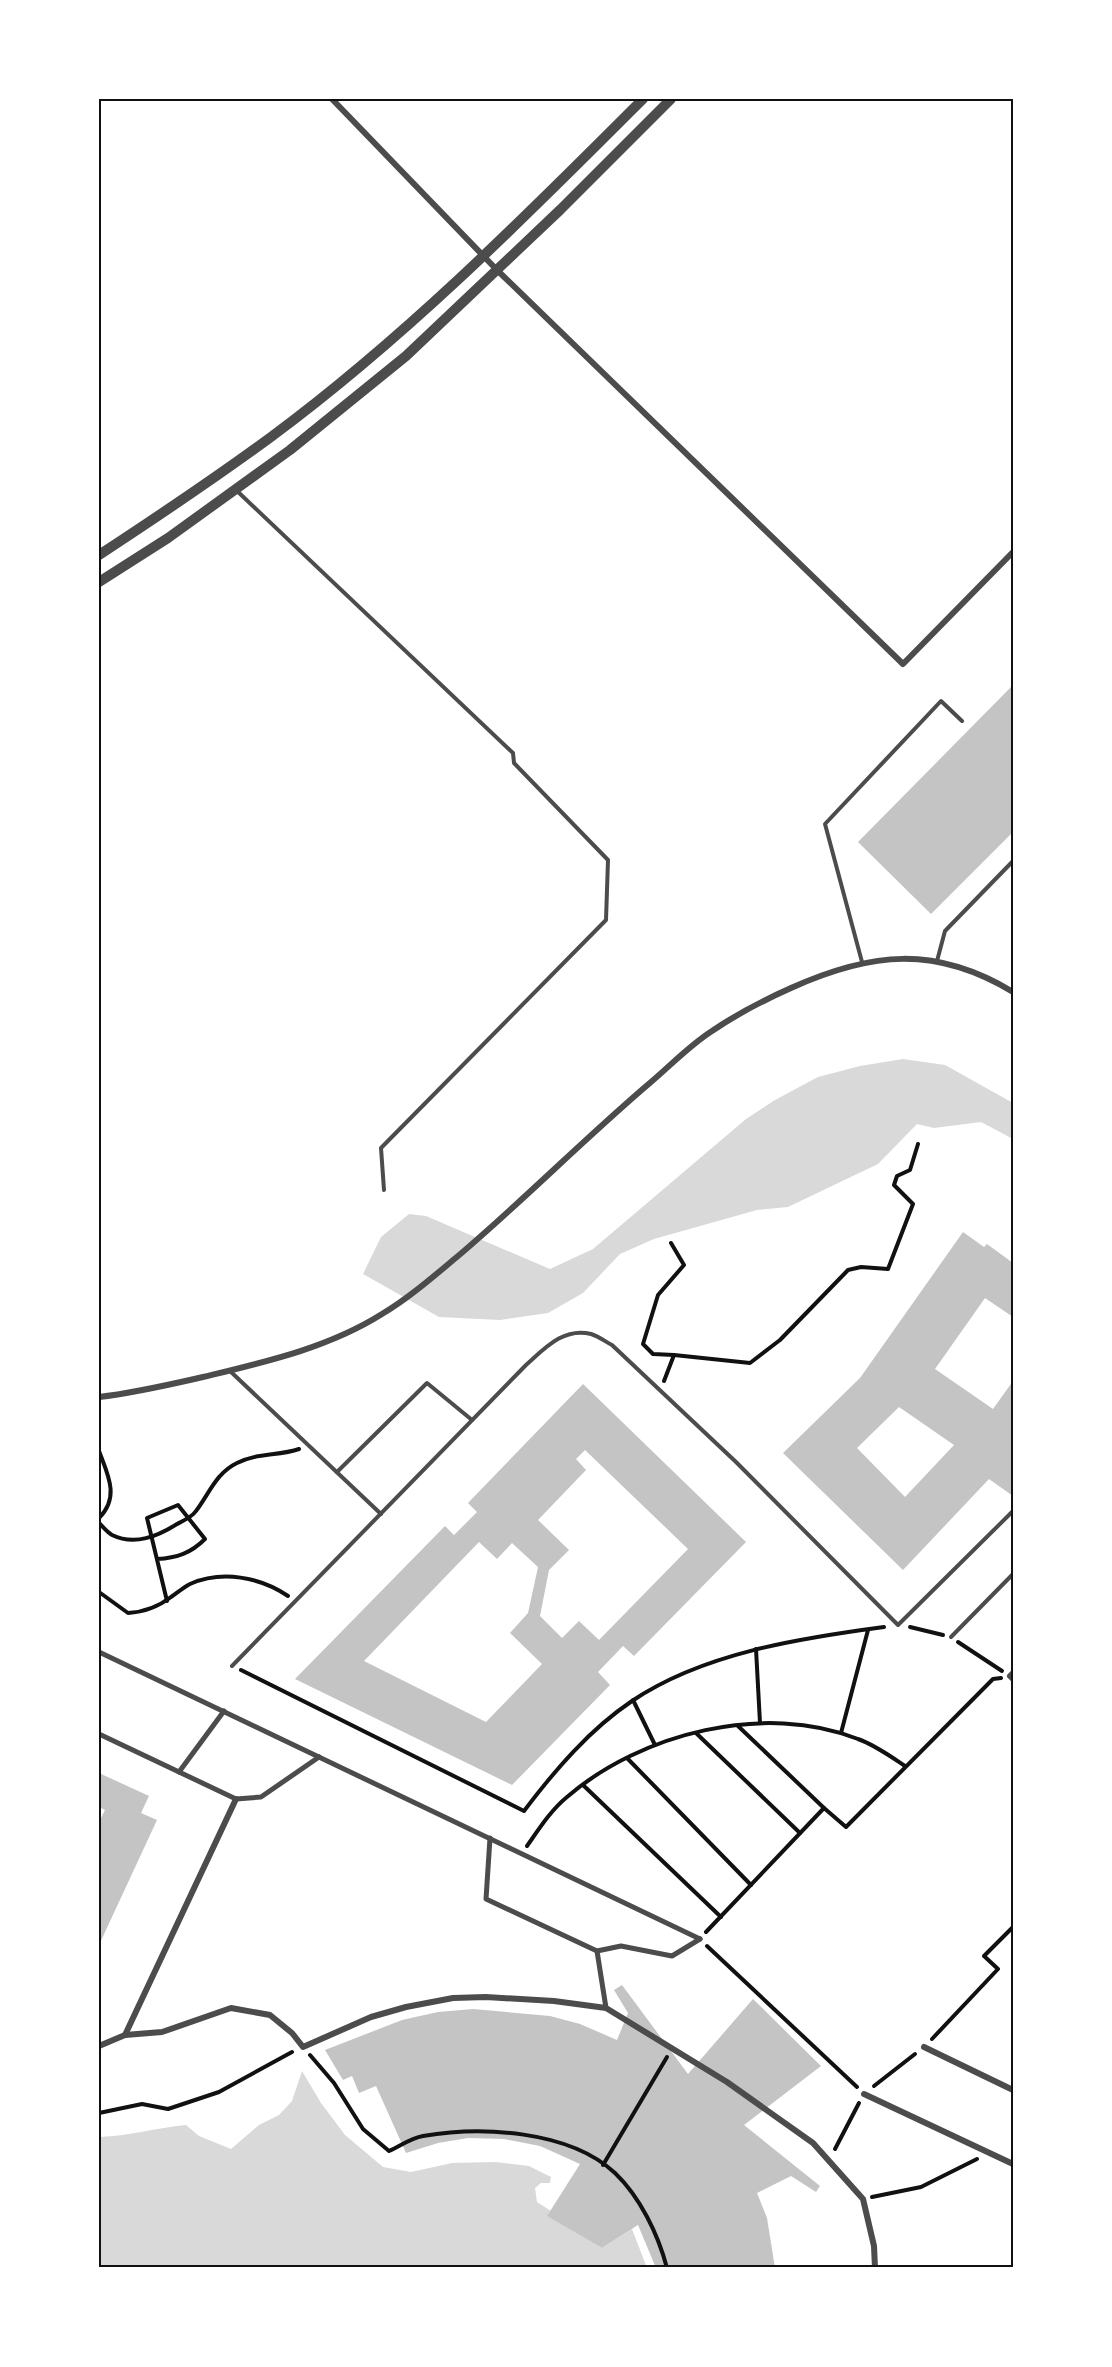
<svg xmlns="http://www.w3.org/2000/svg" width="1112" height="2367" viewBox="0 0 1112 2367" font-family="Mulish,sans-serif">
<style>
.water{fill:#d9d9d9}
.building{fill:#c4c4c4;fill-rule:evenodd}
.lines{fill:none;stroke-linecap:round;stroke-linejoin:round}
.path{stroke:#111;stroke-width:4}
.service{stroke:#4c4c4c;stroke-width:4}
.pedestrian{stroke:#4c4c4c;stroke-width:5}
.minor{stroke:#4c4c4c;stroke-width:6}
.tertiary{stroke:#4c4c4c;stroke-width:10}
.neatline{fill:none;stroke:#111;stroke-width:2}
</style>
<rect width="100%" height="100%" fill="#fff"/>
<!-- water -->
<g class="water">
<polygon points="903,1059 945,1065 1013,1103 1013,1139 981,1122 934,1128 917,1124 878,1164 788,1207 757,1210 654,1239 620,1254 583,1293 548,1313 500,1320 439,1317 363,1274 381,1237 409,1214 426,1216 550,1269 593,1249 746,1119 775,1100 818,1077 860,1066"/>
<path d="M302,2071L321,2103L345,2135L383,2167L411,2172L452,2163L495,2162L529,2166L551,2177L550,2183H541L535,2188L537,2202L551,2211L548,2216L602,2248L632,2229L647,2268H99V2137C129,2136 156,2128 186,2125L199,2136L231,2149L259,2125L279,2115L292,2101Z"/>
</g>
<!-- building -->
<g class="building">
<polygon points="1013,685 1013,832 931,914 858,842"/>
<path d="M963,1232L984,1247L987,1244L1013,1263V1317L985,1298L935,1369L993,1409L1013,1381V1496L989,1479L903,1570L783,1453L860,1378ZM899,1407L954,1445L905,1497L857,1448Z"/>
<path d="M583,1384L746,1542L634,1656L623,1646L598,1672L610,1685L512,1785L295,1679L445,1526L454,1535L477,1512L468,1503ZM585,1450L688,1549L599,1640L579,1621L562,1638L540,1616L549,1570L569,1550L538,1520L586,1470L576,1459ZM479,1542L497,1559L512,1543L538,1567L528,1613L510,1633L542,1664L486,1722L364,1661Z"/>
<polygon points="99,1773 149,1796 141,1813 157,1820 99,1945 99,1822 105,1810 99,1807"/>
<polygon points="622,1985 688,2074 753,1999 821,2066 744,2125 820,2186 816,2192 791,2176 757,2193 767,2218 775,2268 656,2268 638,2225 602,2248 547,2216 580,2164 540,2146 504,2139 468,2138 438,2143 406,2153 376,2086 359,2093 352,2076 343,2080 325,2050 402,2020 438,2012 473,2009 550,2016 580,2024 617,2040 628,2013 614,1990"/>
</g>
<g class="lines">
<!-- path -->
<g class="path">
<polyline points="671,1243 684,1265 658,1295 643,1344 653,1354 674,1355"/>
<polyline points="664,1381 674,1355 750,1363 780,1340 848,1270 861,1267 888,1269 913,1204 894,1185 897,1176 910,1170 918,1144"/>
<path d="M99,1451C108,1475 120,1497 99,1518"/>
<path d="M99,1523C103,1527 108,1533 112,1535C135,1546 158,1536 177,1524C183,1521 192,1517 196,1511C209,1494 216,1473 237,1463C256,1453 279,1456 299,1449"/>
<path d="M157,1559C177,1558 191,1553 205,1539L178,1505L147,1518L167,1601"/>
<path d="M99,1592L128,1613C144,1612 158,1607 171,1597C177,1593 184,1587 190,1584C222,1570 260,1577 288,1596"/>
<polyline points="910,1627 943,1635"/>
<polyline points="958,1642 1002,1671"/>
<polyline points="756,1649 760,1723"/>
<path d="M241,1670L524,1811C555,1770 589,1730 632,1701C703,1653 801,1638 884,1627"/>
<polyline points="633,1700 655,1745"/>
<polyline points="738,1726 824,1808"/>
<polyline points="696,1733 800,1833"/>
<polyline points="841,1733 868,1630"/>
<polyline points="627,1758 751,1885"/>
<polyline points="583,1785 721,1917"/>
<path d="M527,1846C539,1829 551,1810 567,1797C641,1733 765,1702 858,1739C875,1745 890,1756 905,1766"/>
<polyline points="706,1932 824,1808 846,1827 993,1679 1001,1678"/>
<polyline points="707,1946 857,2087"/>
<polyline points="932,2039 998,1969 984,1956 1013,1927"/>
<path d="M310,2055L334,2083L363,2129L389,2151C400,2146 411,2138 423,2136C481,2126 569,2130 615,2173C640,2197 658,2234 667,2268"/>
<polyline points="874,2086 915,2054"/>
<polyline points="99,2113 142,2104 168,2109 219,2092 292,2052"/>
<polyline points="835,2149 859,2103"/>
<polyline points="603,2165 667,2057"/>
<polyline points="872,2197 921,2187 977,2159"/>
</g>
<!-- service -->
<g class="service">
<polyline points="236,490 513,753 514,763 608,860 606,920 381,1148 384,1190"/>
<polyline points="937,961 945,931 1013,861"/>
<polyline points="862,962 825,824 941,701 962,721"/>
<polyline points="230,1371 381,1514"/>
<polyline points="337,1472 427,1383 472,1420"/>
<polyline points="951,1637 1013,1574"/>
<path d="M232,1666L526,1365C545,1348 564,1327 591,1334C598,1336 606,1342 612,1345L736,1462L898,1625L1013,1511"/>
</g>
<!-- pedestrian -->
<g class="pedestrian">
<polyline points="99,1652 700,1939"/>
<polyline points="99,1734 236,1799 261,1797 319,1757"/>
<polyline points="179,1772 224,1711"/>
<polyline points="490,1838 486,1899 597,1951 621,1946 672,1956 700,1939"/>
<polyline points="597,1951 606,2008"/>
</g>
<!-- minor -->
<g class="minor">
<polyline points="332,99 497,270 903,664 1013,552"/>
<path d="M99,1397C134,1393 168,1385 203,1377C265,1362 328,1348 382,1314C409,1298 434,1276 458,1256C524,1200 585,1138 651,1082C671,1065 690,1045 712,1031C737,1014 764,1000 791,988C871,952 935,945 1013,992"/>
<polyline points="1013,1673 1010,1676 1013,1679"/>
<polyline points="125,2035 236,1799"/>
<polyline points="99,2046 125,2035 162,2032 231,2008 270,2015 292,2033 303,2047 371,2017 406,2007 453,1998 486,1997 554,2001 606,2008 727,2082 813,2143 863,2199 874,2246 875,2268"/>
<polyline points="924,2047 1013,2090"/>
<polyline points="864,2094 1013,2164"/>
</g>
<!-- tertiary -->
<g class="tertiary">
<path d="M99,555C157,517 215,478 271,437C406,337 525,217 643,99"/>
<polyline points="99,582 168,538 290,450 406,356 560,210 671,99"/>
</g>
</g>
<!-- border -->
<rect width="1112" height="2367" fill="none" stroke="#ffffff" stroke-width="201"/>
<rect x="100" y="100" width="912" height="2166" class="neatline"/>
</svg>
